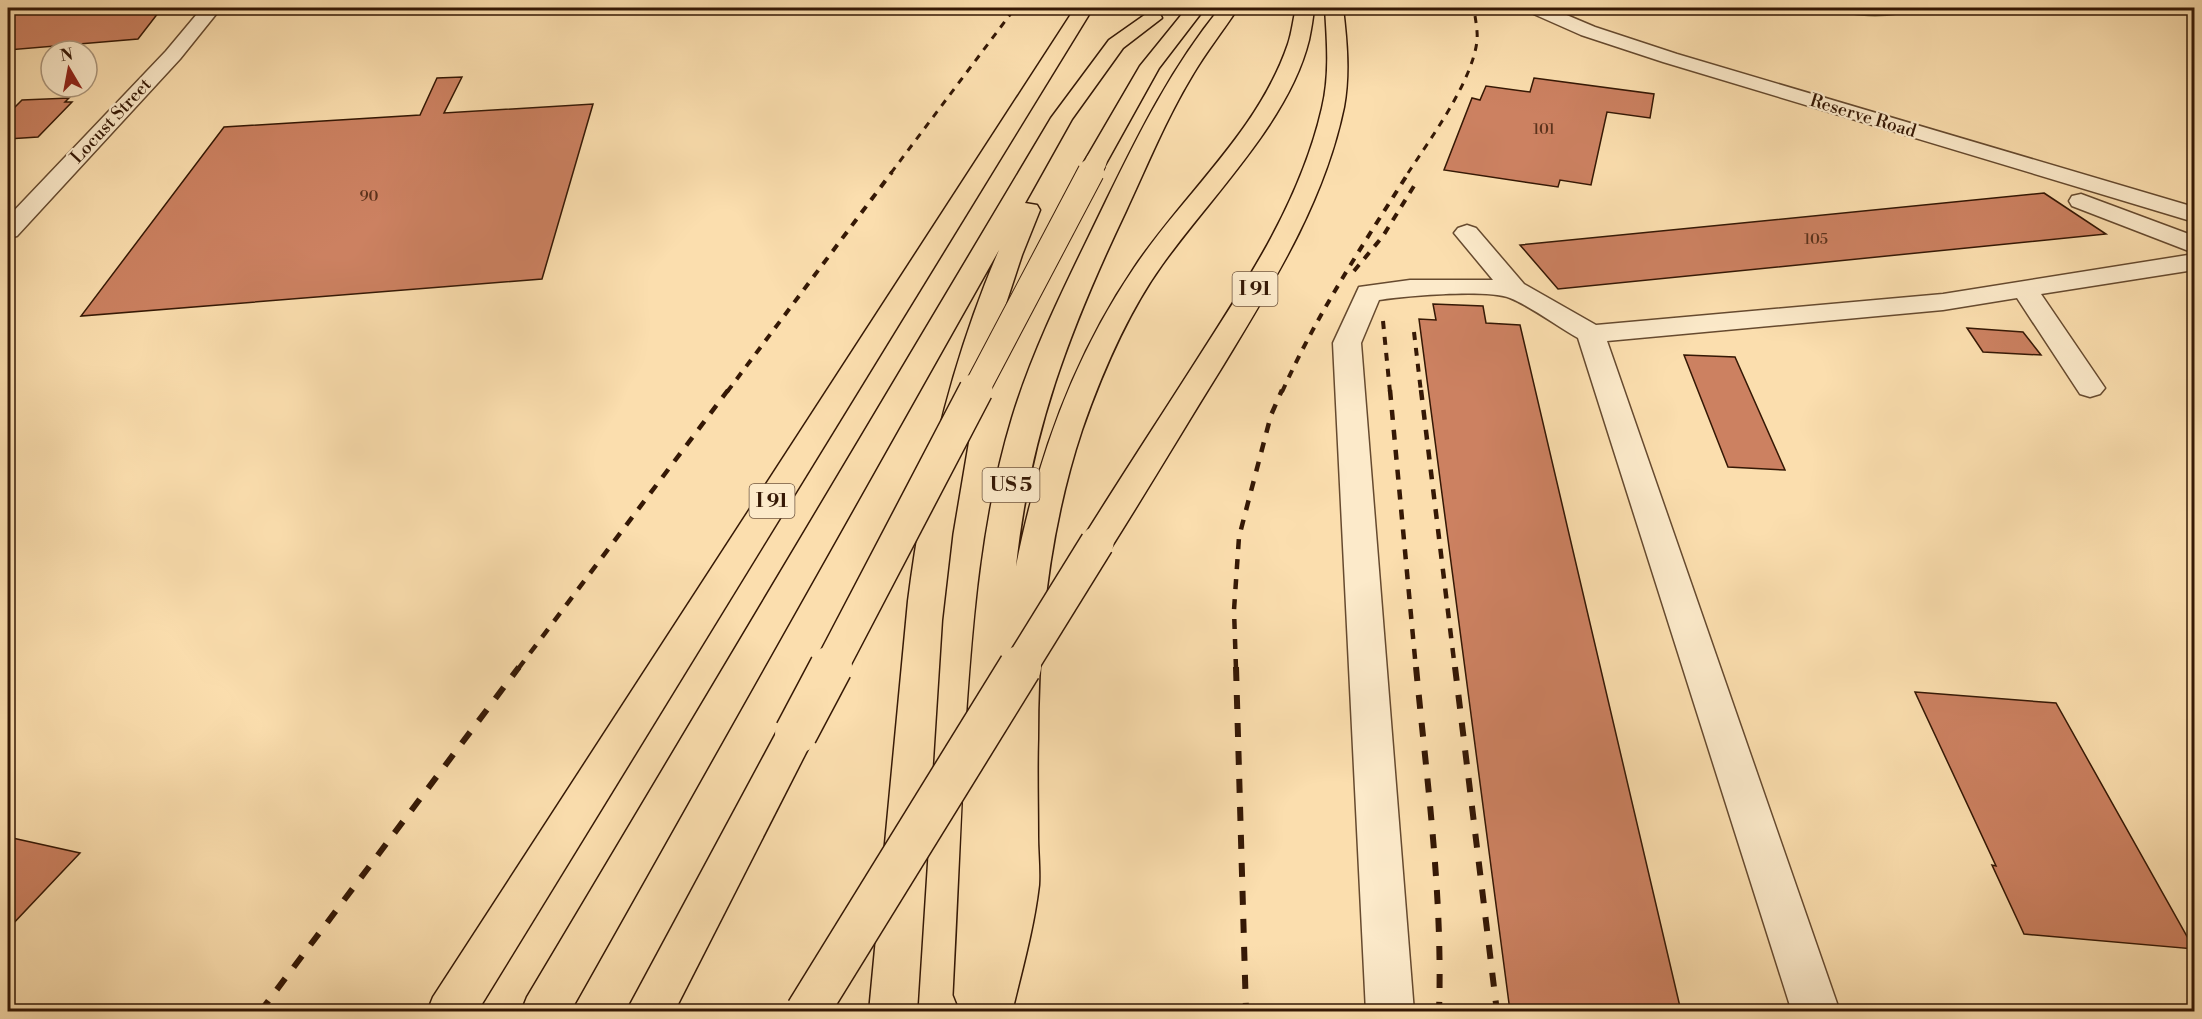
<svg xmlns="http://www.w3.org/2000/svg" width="2202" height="1019" viewBox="0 0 2202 1019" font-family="'Libre Bodoni',serif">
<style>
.green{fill:#c6bf85;stroke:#7e6c45;stroke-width:1.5}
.building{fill:#cc8161;stroke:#351805;stroke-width:1.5}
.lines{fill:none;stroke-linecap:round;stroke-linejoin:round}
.minor-casing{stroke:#664a2f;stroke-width:3}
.highway-casing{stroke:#351805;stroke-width:3}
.minor{fill:#fceaca;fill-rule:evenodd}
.highway{fill:#fbdeae;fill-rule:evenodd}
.rail-far3{stroke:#351805;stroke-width:3;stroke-dasharray:7 7;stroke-linecap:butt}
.rail-far2{stroke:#351805;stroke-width:4;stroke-dasharray:8 8;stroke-linecap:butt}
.rail-far1{stroke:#351805;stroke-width:4.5;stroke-dasharray:10 10;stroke-linecap:butt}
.rail{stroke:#351805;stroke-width:6;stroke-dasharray:14 14;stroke-linecap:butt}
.highway-bridge-far3-casing{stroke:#351805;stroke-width:23;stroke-linecap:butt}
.highway-bridge-far2-casing{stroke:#351805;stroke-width:28;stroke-linecap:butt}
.highway-bridge-far1-casing{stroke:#351805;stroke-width:36;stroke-linecap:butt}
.highway-bridge-casing{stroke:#351805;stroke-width:45;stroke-linecap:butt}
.highway-bridge-far3{stroke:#fbdeae;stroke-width:21}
.highway-bridge-far2{stroke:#fbdeae;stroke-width:26}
.highway-bridge-far1{stroke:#fbdeae;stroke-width:33}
.highway-bridge{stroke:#fbdeae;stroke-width:42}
.labels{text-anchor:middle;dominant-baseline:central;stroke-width:4.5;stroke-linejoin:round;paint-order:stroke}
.far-number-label{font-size:15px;fill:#5b321c}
.far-street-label{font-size:18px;fill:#351805;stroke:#fceaca}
.shield{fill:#fceaca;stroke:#715740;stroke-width:1.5}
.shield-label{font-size:20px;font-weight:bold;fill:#351805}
</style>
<rect width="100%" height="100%" fill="#fbdeae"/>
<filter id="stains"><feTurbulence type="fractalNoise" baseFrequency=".00333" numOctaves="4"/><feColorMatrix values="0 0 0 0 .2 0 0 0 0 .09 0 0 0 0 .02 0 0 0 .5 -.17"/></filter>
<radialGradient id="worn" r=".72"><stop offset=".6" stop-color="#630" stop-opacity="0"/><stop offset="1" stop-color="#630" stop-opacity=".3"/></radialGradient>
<!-- green -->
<path class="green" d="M1818,8H1918C1886,21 1850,15 1818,8Z"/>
<!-- building -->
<g class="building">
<polygon points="8,8 162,8 138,39 8,50"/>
<polygon points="462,77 444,113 593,104 542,279 81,316 224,127 420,115 437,78"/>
<polygon points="1534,78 1654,94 1650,118 1607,112 1591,185 1560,180 1558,187 1444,170 1472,98 1480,100 1486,86 1530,92"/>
<polygon points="69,98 65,102 72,102 38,137 8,139 8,114 22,100"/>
<polygon points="2044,193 2106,234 1558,289 1520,245"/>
<polygon points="1433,304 1483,306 1486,323 1520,325 1681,1011 1510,1011 1419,319 1436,320"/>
<polygon points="1967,328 2023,332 2041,355 1983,352"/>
<polygon points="1684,355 1735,357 1785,470 1728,467"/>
<polygon points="1915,692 2056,703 2194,949 2024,934 1992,865 1996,866"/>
<polygon points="8,837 80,853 8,929"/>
</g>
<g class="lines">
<defs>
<g id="minor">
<polygon points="202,8 221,8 180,59 17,236 8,238 8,217 166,51"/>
<polygon points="1527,8 1550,8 1595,27 1677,54 2194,207 2194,222 1663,62 1581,35 1529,12"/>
<polygon points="2081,194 2194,236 2194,253 2072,206 2069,201 2072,196"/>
<path d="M1467,225L1476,228L1524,284L1596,325L1943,294L2194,254V270L2041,294L2105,388L2100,394L2090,397L2080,394L2017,298L1943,310L1607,341L1840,1012H1792L1578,338C1558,327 1530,306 1510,298C1485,289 1407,296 1379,300L1361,343L1414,1012H1366L1333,343L1359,287L1410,280H1493L1454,233L1458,228Z"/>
</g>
<g id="highway">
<polygon points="1075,8 1093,8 477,1012 427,1012 433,997"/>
<polygon points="1187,8 1205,8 1159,68 1104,167 1096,169 1088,167 1084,162 1140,66"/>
<path d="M1220,8H1238C1223,31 1206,52 1192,76C1166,119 1147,166 1126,211C1069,331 1030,433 1016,566C1037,460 1073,358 1134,268C1185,192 1258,132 1288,44C1292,32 1293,20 1296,8H1314C1313,19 1311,30 1309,40C1289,122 1210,197 1162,265C1127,314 1102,373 1082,430C1049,529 1038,635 1038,739C1037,771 1038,804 1038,836C1038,852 1040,869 1039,885C1034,928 1022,970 1012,1012H964L960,1010L954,995C959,904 962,813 967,723C974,620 982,517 1012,418C1035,342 1072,272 1106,201C1139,133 1172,67 1220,8Z"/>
<path d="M1325,8H1343C1347,41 1350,74 1344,107C1324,204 1271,286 1221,369C1183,430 1147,491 1109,551L1097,554L1085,551L1080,543C1119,480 1160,418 1200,355C1250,277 1301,199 1322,108C1330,75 1327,41 1325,8Z"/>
<path d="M1153,12L1160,14L1162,18L1123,48L1072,119L1025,203L1037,205L1040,210L1022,255L992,346L968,439L952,534L942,620L917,1012H869L908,601C923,482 951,361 999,250L570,1012H521L527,997L1051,118L1109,40L1146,14Z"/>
<polygon points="796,718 810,722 816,733 674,1012 626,1012 782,722"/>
</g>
</defs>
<!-- minor casing -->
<use href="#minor" class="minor-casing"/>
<!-- highway casing -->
<use href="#highway" class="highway-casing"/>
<!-- minor -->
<use href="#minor" class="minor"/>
<!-- highway -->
<use href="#highway" class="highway"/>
<!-- rail-far3 -->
<g class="rail-far3">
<polyline points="891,173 1015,8"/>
<path d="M1408,173C1431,138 1472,82 1477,41C1478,30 1475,18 1474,8"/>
</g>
<!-- rail-far2 -->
<g class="rail-far2">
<polyline points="1354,271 1383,236 1414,186"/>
<polyline points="1383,321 1390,392"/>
<polyline points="1414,332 1421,392"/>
<polyline points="727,392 892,172"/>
<path d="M1282,392C1317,314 1364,243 1409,172"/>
</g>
<!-- rail-far1 -->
<g class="rail-far1">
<polyline points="1390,390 1416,669"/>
<polyline points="1421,390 1455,669"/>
<polyline points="518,669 728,390"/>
<polyline points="1236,669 1234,610 1239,537 1271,415 1282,390"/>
</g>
<!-- rail -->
<g class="rail">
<polyline points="1236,667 1246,1012"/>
<path d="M1416,667C1427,782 1443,897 1439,1012"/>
<polyline points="1455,667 1497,1012"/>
<polyline points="260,1012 519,667"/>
</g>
<defs>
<polyline id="highway-bridge-far3" points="1090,173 1096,162"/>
<polyline id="highway-bridge-far2" points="975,392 1091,172"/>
<g id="highway-bridge-far1">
<polyline points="830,669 976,390"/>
<polyline points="1019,669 1097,543"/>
</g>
<g id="highway-bridge">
<polyline points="796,733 831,667"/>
<polyline points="807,1012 1020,667"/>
</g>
</defs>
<!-- highway-bridge-far3 casing -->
<use href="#highway-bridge-far3" class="highway-bridge-far3-casing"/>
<!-- highway-bridge-far2 casing -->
<use href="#highway-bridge-far2" class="highway-bridge-far2-casing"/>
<!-- highway-bridge-far1 casing -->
<use href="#highway-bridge-far1" class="highway-bridge-far1-casing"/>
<!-- highway-bridge casing -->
<use href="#highway-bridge" class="highway-bridge-casing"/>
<!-- highway-bridge-far3 -->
<use href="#highway-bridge-far3" class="highway-bridge-far3"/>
<!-- highway-bridge-far2 -->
<use href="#highway-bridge-far2" class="highway-bridge-far2"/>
<!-- highway-bridge-far1 -->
<use href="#highway-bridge-far1" class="highway-bridge-far1"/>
<!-- highway-bridge -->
<use href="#highway-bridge" class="highway-bridge"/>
</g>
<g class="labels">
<!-- far-number labels -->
<g class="far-number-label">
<text x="1544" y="129">101</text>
<text x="369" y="196">90</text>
<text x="1816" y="239">105</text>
</g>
<!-- far-street labels -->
<g class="far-street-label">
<text transform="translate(1863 116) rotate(17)">Reserve Road</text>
<text transform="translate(111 121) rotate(-47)">Locust Street</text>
</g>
<!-- shield labels -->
<g class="shield">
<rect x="1232.5" y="272" width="45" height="34" rx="4.5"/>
<rect x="982.5" y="468" width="57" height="34" rx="4.5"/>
<rect x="749.5" y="484" width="45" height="34" rx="4.5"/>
</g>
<g class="shield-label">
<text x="1255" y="289">I 91</text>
<text x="1011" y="485">US 5</text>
<text x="772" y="501">I 91</text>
</g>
</g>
<!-- margin -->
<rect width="2202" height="1019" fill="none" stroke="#fbdeae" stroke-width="30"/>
<rect x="9" y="9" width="2184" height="1001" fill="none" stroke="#351805" stroke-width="3"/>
<rect x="15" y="15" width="2172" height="989" fill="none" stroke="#351805" stroke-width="1.5"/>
<!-- north arrow -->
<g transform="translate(69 69) rotate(350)"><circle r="28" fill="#fceaca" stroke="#ac967b" stroke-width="1.5"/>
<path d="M0-4.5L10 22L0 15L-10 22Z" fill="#8f2418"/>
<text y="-9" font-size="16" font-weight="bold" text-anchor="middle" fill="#351805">N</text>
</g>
<rect width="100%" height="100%" filter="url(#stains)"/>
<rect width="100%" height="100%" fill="url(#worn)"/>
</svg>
